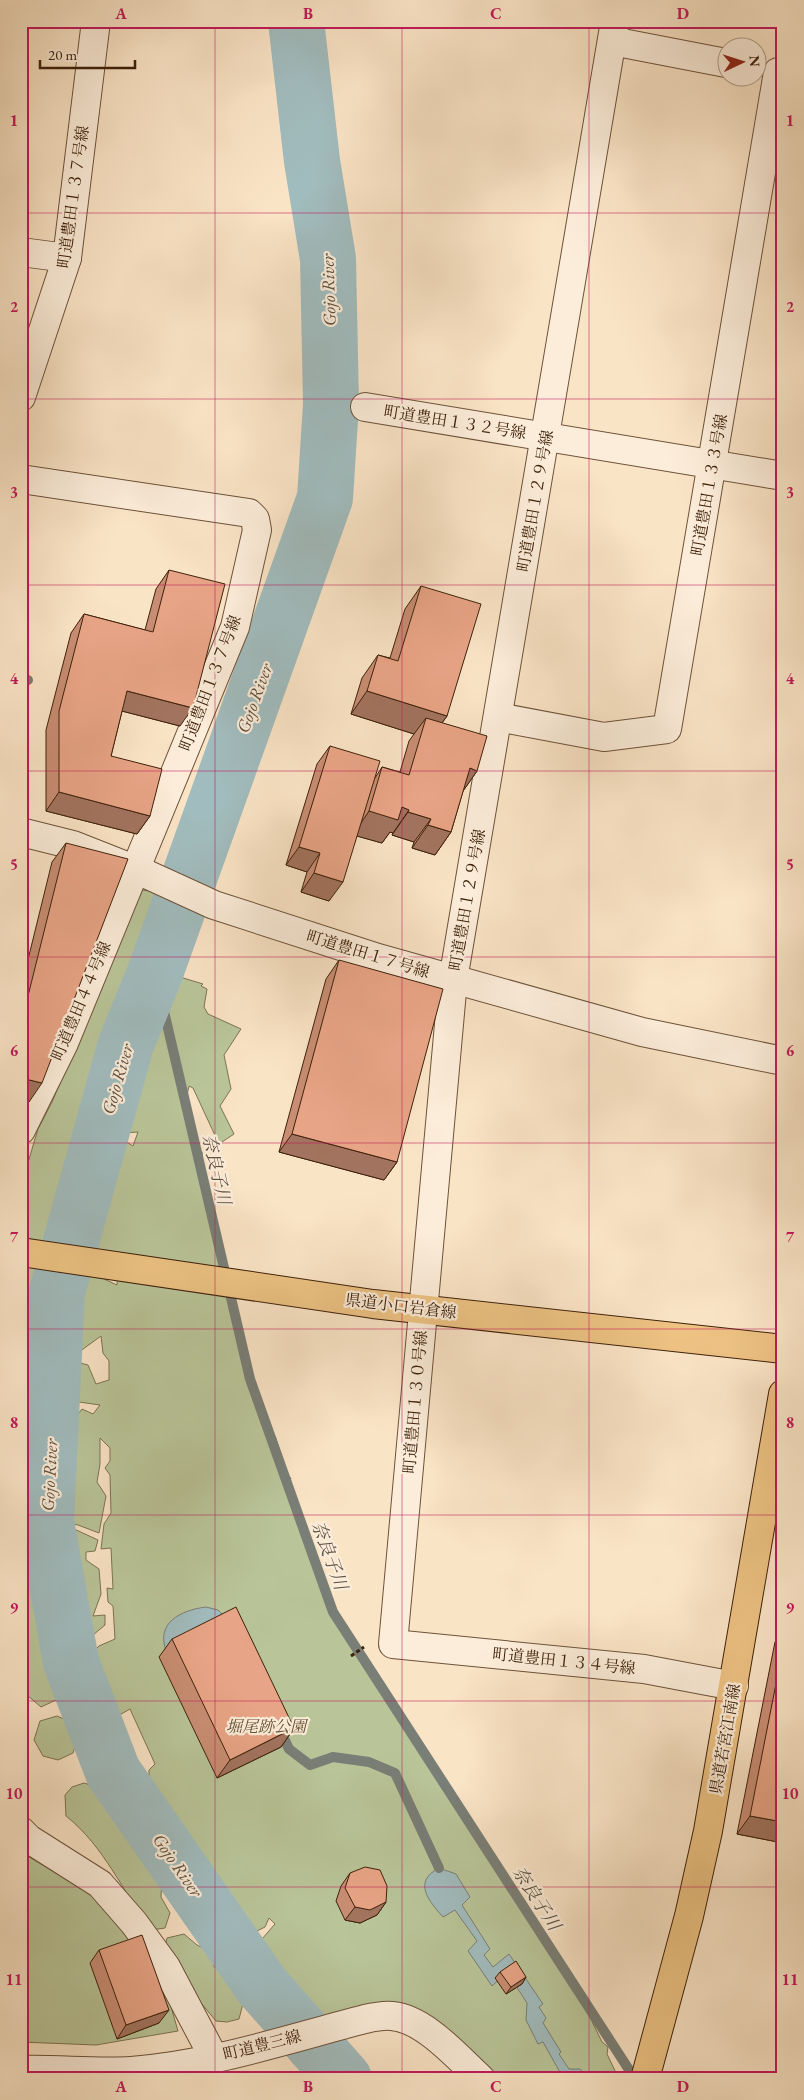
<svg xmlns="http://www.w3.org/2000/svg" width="804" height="2100" viewBox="0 0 804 2100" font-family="'EB Garamond','Noto Serif JP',serif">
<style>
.green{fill:#b9c599;stroke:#7c7352}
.water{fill:#a1bcbe;stroke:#797e76}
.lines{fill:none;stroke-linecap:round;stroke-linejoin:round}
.stream{stroke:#797e76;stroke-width:10}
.river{stroke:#a1bcbe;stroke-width:56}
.minor-casing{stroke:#6d5239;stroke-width:30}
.major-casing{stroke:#3e210a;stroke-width:30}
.path{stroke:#3e210a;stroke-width:3;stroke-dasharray:4 2.5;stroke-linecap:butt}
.minor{stroke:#fcedda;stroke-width:28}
.major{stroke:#edc283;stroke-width:28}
.wall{fill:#c88d73;stroke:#3e210a}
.shaded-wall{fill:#a2735e;stroke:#3e210a}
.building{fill:#e8a486;stroke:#3e210a}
.grid{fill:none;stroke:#c2185b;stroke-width:1;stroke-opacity:0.55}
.labels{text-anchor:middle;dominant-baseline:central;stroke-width:4.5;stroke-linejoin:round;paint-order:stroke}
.street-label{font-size:16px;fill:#3e210a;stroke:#fcedda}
.park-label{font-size:16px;font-style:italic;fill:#635235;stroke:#fcedda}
.water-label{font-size:18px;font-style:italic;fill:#5c5040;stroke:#fcedda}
.neatline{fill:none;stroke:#c2185b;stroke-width:2}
.grid-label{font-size:16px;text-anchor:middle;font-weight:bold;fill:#c2185b}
</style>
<rect width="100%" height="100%" fill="#fae4c6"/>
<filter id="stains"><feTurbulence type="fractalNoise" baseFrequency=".004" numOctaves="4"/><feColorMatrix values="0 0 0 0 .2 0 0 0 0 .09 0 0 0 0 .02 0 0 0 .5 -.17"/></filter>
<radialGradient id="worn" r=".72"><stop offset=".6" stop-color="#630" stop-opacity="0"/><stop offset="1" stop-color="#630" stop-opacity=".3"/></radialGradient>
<!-- green -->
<g class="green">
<polygon points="142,890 157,892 173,912 159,935 162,968 134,1004 134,1038 123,1076 97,1110 72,1191 53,1209 55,1248 26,1294 35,1305 40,1343 28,1348 37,1378 42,1422 34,1447 43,1454 41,1482 34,1509 39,1527 34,1562 47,1571 37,1592 50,1604 52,1631 43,1648 56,1649 66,1686 56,1700 41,1707 21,1690 21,1186 38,1129 52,1102"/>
<path d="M170,974L203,984L201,986L207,989L204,1007L208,1014L241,1029L224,1055L231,1089L220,1106L234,1134L219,1144L193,1088L189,1086L185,1104L195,1144L202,1152L204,1186L250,1379L270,1434L275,1436L283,1460L280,1462L284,1475L291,1478L288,1486L333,1612L451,1802L568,1972L602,2042L608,2047L607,2054L619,2079H481L438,2039L365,2019L353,2007C337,2023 314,2016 295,2008L287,1984L260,1971L249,1954L275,1924L269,1918L265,1927L255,1932L247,1941L235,1930L233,1906L215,1896L205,1877L191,1870L178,1855L168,1840L170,1823L149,1807V1770L155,1764L130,1709L109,1721L98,1708L88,1687L73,1678L65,1658L73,1643L58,1629L71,1576L74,1552L60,1545L72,1528L98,1540L95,1551L86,1552V1560L99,1569L101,1594L93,1616L105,1615V1625L93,1635L83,1630L79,1641L89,1656L99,1646L115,1639L113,1606L108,1602L107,1588L113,1589L111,1548L101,1549L104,1524L111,1513L110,1475L105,1468L110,1461V1448L100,1438V1464L97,1482L106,1496L99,1533L78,1525L60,1521L55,1485L59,1420L71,1423L82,1409L93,1414L100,1405L79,1402L63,1412L45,1397L46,1384L58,1376L68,1360L88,1365L96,1384L109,1380V1361L103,1353L101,1336L79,1352L63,1351L59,1312L70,1280L90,1267L104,1279L117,1285L118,1268L78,1264L77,1196L101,1153L120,1138L133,1146L138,1132L123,1133L119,1104L129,1080L135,1047L146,1043L143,1015L164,989Z"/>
<polygon points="57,1716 73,1723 78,1738 73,1753 58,1760 43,1756 34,1740 40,1721"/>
<path d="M84,1783L101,1788L120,1814L123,1830L137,1854L151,1858L162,1878L161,1897L170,1913L165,1928L151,1930C123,1892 104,1846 66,1816L65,1795L72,1787Z"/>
<polygon points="21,1852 96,1897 161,1972 178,2031 96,2045 21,2042"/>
<polygon points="184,1934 197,1945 211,1952 214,1967 225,1968 239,1976 245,1996 239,2019 227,2022 216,2021 191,1991 164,1951 167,1938"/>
</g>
<!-- water -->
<g class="water">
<path d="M206,1607L218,1610L231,1623L167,1653C154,1623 181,1610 206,1607Z"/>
<path d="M439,1868L456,1874L470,1897L462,1905L490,1949L484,1955L493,1967L509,1954L543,2004L539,2007L546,2018L543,2023L561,2052L559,2054L569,2069H580L585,2075V2079H561V2074L543,2042L538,2044L526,2020L527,2003L507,1972L492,1986L468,1951L477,1941L455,1910L443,1917C429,1901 412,1882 439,1868Z"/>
</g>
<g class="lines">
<!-- stream -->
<g class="stream">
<polyline points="21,677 28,680"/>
<polyline points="155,973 250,1379 333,1612 635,2079"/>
<polyline points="280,1730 289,1749 310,1765 333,1757 369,1762 395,1773 439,1868"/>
</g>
<!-- river -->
<polyline class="river" points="296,21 312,161 328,259 331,404 325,498 155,973 126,1044 57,1292 46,1521 71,1662 113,1772 262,1986 344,2079"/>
<defs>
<g id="minor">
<polyline points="615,21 453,980 393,1644 644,1669 734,1686"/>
<polyline points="612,41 726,63"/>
<polyline points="21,252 67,258"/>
<polyline points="21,397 67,258 96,21"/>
<polyline points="365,407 783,476"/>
<polyline points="21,479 249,513 255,519 257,530 235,627 64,1043 21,1130"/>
<polyline points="498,717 604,737 667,729 778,72"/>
<polyline points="21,832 73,845 144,873 214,905 378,958 642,1032 783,1061"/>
<polyline points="21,1831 29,1839 100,1884 134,1923 166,1967 214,2058"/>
<path d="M21,2070C58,2069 95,2073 131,2071C211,2065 288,2039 365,2019C374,2017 383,2015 392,2016C425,2019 458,2058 481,2079"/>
</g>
<g id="major">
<polyline points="21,1252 373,1304 783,1349"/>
<polyline points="645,2079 689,1916 708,1831 783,1394"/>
</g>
</defs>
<!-- minor casing -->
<use href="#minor" class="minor-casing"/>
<!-- major casing -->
<use href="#major" class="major-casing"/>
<!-- path -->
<polyline class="path" points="351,1656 364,1647"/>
<!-- minor -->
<use href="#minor" class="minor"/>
<!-- major -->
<use href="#major" class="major"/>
</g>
<!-- wall -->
<g class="wall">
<polygon points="169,570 180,726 122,711 111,756 150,816 137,834 46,811 46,730 71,633 84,614 145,630 156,589"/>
<polygon points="421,586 447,716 442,723 477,771 463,791 451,832 435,855 412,848 414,842 392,835 393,833 390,832 382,843 357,836 329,901 301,892 307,872 286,865 317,764 330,746 375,778 382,767 400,772 409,741 414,734 351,714 362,678 378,655 390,658 405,609"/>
<polygon points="66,843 29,1102 21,1100 21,988 52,862"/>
<polygon points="339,960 397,1162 384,1180 279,1152 326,979"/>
<polygon points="783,1630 783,1843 737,1834 775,1642"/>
<polygon points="172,1639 294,1728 281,1747 217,1778 159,1657"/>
<polygon points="350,1873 386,1902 377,1915 360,1923 345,1920 336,1901 341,1886"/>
<polygon points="99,1950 159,2023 117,2039 90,1963"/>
<polygon points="500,1972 526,1977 522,1984 506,1994 495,1978"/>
</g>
<!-- shaded-wall -->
<g class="shaded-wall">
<polygon points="127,691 193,708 180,726 114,709"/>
<polygon points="367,691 447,716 430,739 426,718 414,734 351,714"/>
<polygon points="470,768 477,771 461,794"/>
<polygon points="59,792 150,816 137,834 46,811"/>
<polygon points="402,807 409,810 393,833 390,832 382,843 353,835 369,811"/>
<polygon points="408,812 431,819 414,842 392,835"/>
<polygon points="428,825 451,832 435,855 412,848"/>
<polygon points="299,847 320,853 307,872 286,865"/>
<polygon points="314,873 343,882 329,901 301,892"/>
<polygon points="21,1078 42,1083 29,1102 21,1100"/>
<polygon points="292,1134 397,1162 384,1180 279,1152"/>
<polygon points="294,1728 281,1747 217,1778 230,1760"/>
<polygon points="750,1816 783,1822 783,1843 737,1834"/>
<polygon points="386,1902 377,1915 360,1923 345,1920 355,1907"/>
<polygon points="526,1977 522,1984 506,1994 511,1987"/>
<polygon points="169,2010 159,2023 117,2039 126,2025"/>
</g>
<!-- building -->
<g class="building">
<polygon points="169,570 225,584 193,708 127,691 111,756 162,769 150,816 59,792 59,711 84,614 153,632"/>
<polygon points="421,586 481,604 447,716 367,691 378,655 398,661"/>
<polygon points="426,718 487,736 477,771 470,768 451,832 428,825 431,819 408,812 409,810 402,807 398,820 369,811 382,767 409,775"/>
<polygon points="330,746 380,761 343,882 314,873 320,853 299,847"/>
<polygon points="66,843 128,859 42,1083 21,1078 21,1003 26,1004"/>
<polygon points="339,960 443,989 397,1162 292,1134"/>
<polygon points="236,1607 294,1728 230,1760 172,1639"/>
<polygon points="783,1648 783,1822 750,1816"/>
<polygon points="365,1867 380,1870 387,1886 386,1902 370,1910 355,1907 345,1888 350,1873"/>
<polygon points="142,1935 169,2010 126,2025 99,1950"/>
<polygon points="516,1961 526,1977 511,1987 500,1972"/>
</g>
<!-- grid -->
<path class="grid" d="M215,21V2079M402,21V2079M589,21V2079M21,213H783M21,399H783M21,585H783M21,771H783M21,957H783M21,1143H783M21,1329H783M21,1515H783M21,1701H783M21,1887H783"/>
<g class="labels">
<!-- street labels -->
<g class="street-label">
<text transform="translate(73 197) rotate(-82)">町道豊田１３７号線</text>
<text transform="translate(455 422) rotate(9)">町道豊田１３２号線</text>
<text transform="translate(709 485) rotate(-80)">町道豊田１３３号線</text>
<text transform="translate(535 501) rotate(-80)">町道豊田１２９号線</text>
<text transform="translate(210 683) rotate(-69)">町道豊田１３７号線</text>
<text transform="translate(467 900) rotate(-80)">町道豊田１２９号線</text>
<text transform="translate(368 954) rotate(17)">町道豊田１７号線</text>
<text transform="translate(81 1001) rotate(-67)">町道豊田４４号線</text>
<text transform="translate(401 1306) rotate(7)">県道小口岩倉線</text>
<text transform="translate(415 1402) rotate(-85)">町道豊田１３０号線</text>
<text transform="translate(564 1661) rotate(6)">町道豊田１３４号線</text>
<text transform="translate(725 1739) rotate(-80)">県道若宮江南線</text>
<text transform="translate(262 2045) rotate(-14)">町道豊三線</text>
</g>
<!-- park labels -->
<g class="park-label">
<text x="266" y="1726">堀尾跡公園</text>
</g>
<!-- water labels -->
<g class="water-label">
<text transform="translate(328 290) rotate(-92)">Gojo River</text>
<text transform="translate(254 698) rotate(-70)">Gojo River</text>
<text transform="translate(117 1079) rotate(-74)">Gojo River</text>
<text transform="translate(217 1169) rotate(77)">奈良子川</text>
<text transform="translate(49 1475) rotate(-87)">Gojo River</text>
<text transform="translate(330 1555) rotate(70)">奈良子川</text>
<text transform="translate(178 1865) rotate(55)">Gojo River</text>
<text transform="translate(537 1898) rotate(57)">奈良子川</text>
</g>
</g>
<!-- margin -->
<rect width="804" height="2100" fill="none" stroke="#fae4c6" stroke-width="55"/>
<!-- north arrow -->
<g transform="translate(742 62) rotate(86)"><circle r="24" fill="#fcedda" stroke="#b09b87"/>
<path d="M0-4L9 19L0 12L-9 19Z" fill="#8f2418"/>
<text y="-8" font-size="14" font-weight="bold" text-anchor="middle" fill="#3e210a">N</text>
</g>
<!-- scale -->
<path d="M40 60v8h95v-8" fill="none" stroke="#3e210a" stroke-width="2.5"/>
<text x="48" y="60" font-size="15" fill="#3e210a" stroke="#fcedda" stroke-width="4" paint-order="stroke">20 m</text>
<rect x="28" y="28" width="748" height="2044" class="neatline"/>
<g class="grid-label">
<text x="121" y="19">A</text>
<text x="308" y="19">B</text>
<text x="496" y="19">C</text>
<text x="683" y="19">D</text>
<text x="14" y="126">1</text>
<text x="790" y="126">1</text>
<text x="14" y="312">2</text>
<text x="790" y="312">2</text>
<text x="14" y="498">3</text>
<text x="790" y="498">3</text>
<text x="14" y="684">4</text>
<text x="790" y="684">4</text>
<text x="14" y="870">5</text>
<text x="790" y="870">5</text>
<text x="14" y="1056">6</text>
<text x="790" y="1056">6</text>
<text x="14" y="1242">7</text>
<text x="790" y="1242">7</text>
<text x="14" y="1428">8</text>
<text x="790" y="1428">8</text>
<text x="14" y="1613">9</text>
<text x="790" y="1613">9</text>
<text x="14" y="1799">10</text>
<text x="790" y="1799">10</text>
<text x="14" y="1985">11</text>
<text x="790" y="1985">11</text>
<text x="121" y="2092">A</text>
<text x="308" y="2092">B</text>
<text x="496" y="2092">C</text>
<text x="683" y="2092">D</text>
</g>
<rect width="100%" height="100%" filter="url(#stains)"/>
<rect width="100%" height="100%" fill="url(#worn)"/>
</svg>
